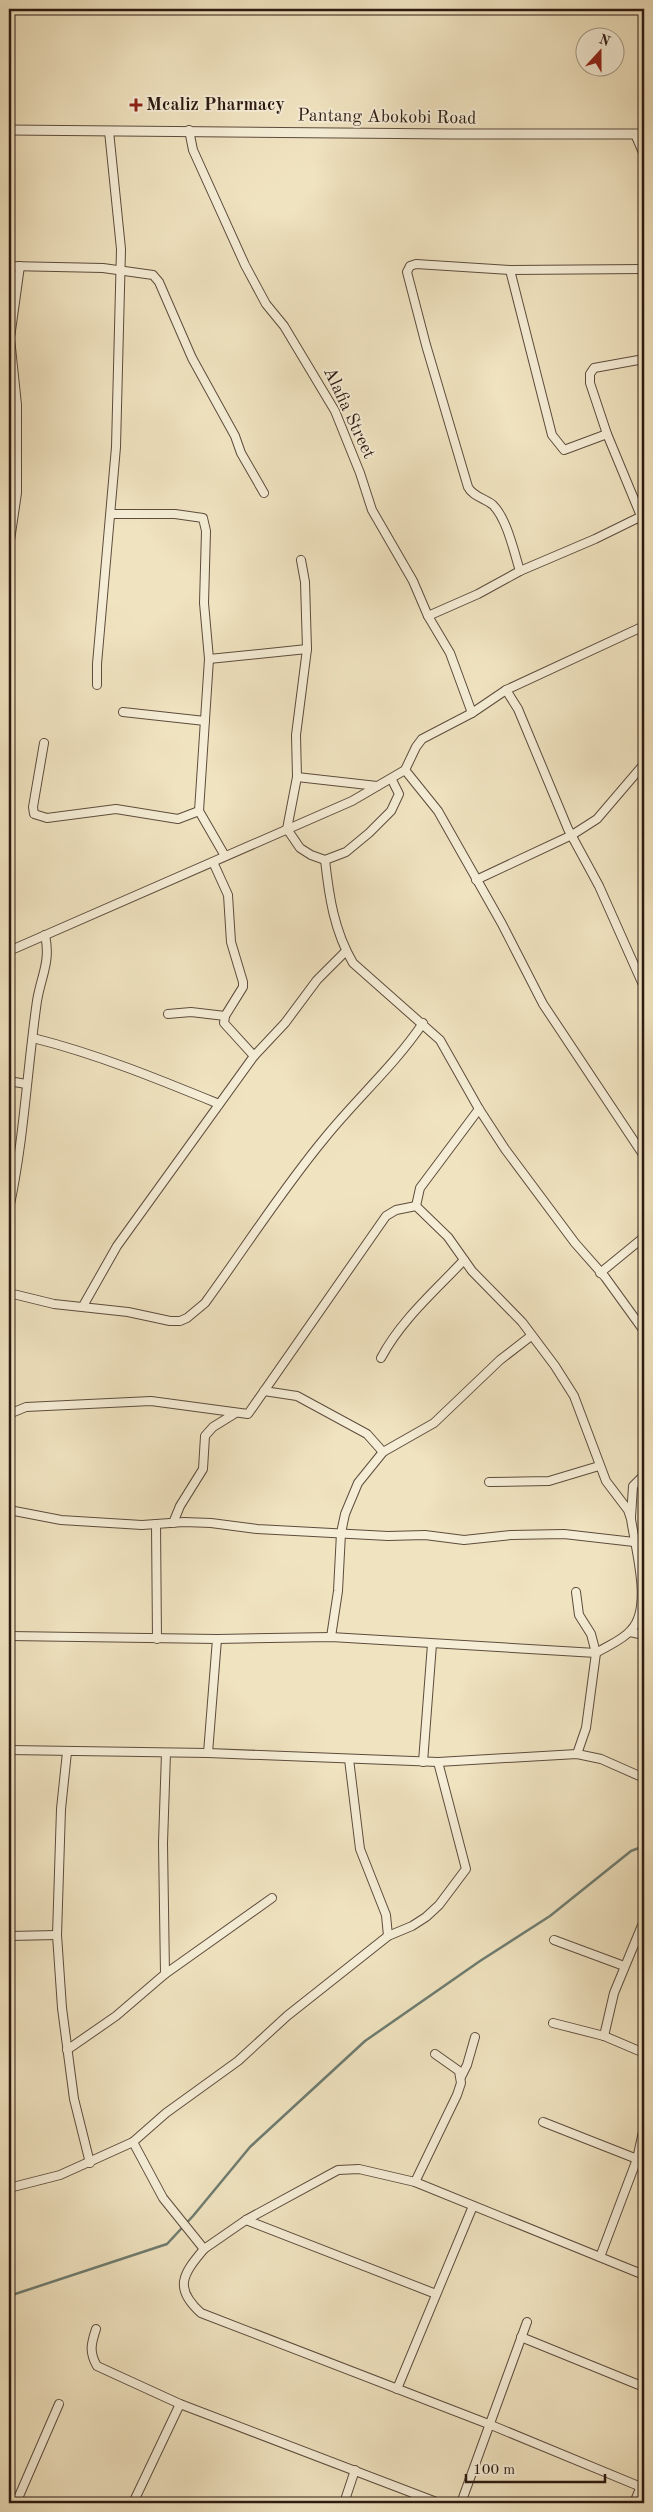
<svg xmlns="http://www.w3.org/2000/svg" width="653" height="2512" viewBox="0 0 653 2512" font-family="'Old Standard TT',serif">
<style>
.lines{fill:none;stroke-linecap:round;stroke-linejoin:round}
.stream{stroke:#6e7c70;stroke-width:2.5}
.minor-casing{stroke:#5d4c3d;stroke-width:10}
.tertiary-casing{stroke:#5d4c3d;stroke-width:11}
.minor{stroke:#f5edd6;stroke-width:8}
.tertiary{stroke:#f5edd6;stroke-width:9}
.poi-dot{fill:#8f2418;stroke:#f5edd6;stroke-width:2}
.labels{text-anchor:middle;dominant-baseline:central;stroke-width:4;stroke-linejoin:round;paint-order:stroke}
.poi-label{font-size:18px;font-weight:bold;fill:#2c1911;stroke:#f5edd6;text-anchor:start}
.street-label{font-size:18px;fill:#2c1911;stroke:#f5edd6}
</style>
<rect width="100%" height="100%" fill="#f0e3c0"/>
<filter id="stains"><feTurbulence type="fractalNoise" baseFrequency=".004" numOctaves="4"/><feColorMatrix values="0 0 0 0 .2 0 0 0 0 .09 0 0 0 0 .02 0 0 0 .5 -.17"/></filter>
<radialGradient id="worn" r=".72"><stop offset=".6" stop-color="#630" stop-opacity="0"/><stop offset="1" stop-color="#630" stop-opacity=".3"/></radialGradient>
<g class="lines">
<!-- stream -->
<polyline class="stream" points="9,2296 167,2244 193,2216 250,2147 365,2041 480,1961 550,1916 631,1851 644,1846"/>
<defs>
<g id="minor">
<polyline points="189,130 193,150 245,265 266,304 284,326 335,411 360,473 372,510 413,581 428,616 450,653 472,713"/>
<polyline points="635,134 644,155"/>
<polyline points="9,266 103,268 153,275 159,282 192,358 235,436 241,453 264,493"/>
<polyline points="510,270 552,435 564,450 607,434"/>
<polyline points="111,514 175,514 203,518 206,531 204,603 209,659 199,811 225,856"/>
<polyline points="641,516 607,434 590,383 590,374 594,368 644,359"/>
<polyline points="9,547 17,493 17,405 10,338 20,266"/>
<polyline points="301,560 305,582 307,649 296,735 297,777 287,829 300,848 311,855 325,860 346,852 369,833 391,811 399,794 392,780"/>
<path d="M520,571C514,552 507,519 493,505C485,498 473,497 468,487L426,345L407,272L410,266L416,264L510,270L644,269"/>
<polyline points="428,616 478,594 520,571 595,539 644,515"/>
<polyline points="209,659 307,649"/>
<polyline points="97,685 97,664 116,447 121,249 109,131"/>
<polyline points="506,690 518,709 568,829 599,886 644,987"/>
<polyline points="123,712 205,721"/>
<polyline points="44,743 33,807 34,814 47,818 116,809 178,819 199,811"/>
<polyline points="405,770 438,811 502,924 543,1004 644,1156"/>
<polyline points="297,777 377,786"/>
<path d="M325,860C329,896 334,931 353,963L440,1040L479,1109L505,1149L575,1243L605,1277L644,1331"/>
<polyline points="213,862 228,895 231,942 243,982 243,987 225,1016 224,1023 254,1056"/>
<polyline points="476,880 572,835 597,819 644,764"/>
<polyline points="9,951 352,801 405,770 416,747 422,739 472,713 506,690 644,626"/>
<polyline points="168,1014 191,1012 225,1016"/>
<path d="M33,1038C97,1054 158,1079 219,1104"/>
<polyline points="9,1081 26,1084"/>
<polyline points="416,1206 420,1188 479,1109"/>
<path d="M9,1209C24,1141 27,1070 37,1001C41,976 51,962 45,935"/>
<polyline points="600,1273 644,1237"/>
<path d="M9,1293L54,1304L128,1312L170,1321H180L187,1318L205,1303C245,1248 281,1191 324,1139C356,1099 394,1066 423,1023"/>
<polyline points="83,1306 117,1246 254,1056 285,1023 317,980 346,951"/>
<path d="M381,1358C401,1320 435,1291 464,1260"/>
<polyline points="264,1391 297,1396 367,1434 383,1452"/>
<path d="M9,1414L26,1407L151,1401L248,1414L386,1216L396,1210L416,1206L448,1237L472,1271L522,1322L555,1366L574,1396L606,1481L628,1510L631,1519C635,1547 653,1608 631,1630C623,1640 607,1646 596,1653L331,1637L217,1639"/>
<polyline points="489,1482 549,1481 599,1466"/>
<polyline points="9,1510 61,1520 142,1525 184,1522 211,1523 257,1529 388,1536 425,1535 464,1540 511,1535 564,1534 634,1542"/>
<polyline points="631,1517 633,1486 644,1475"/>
<polyline points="173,1523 180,1506 203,1469 205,1436 213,1427 234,1414"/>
<polyline points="156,1524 157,1639"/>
<polyline points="576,1592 579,1615 591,1634 596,1653 586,1728 577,1754"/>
<polyline points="630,1632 644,1635"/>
<polyline points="9,1636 217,1639 208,1753"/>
<polyline points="331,1637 338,1591 341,1533 345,1514 358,1483 383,1452 434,1423 500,1360 531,1336"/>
<polyline points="9,1750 208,1753 438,1762 577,1754 601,1759 644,1778"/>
<polyline points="67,1752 61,1809 57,1935 62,2008 74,2099 90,2163"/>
<polyline points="349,1759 360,1849 386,1915 388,1936"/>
<polyline points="423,1762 432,1644"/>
<polyline points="9,1936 57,1935"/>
<polyline points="554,1940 624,1966"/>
<polyline points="165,1974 272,1898"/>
<polyline points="553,2023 604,2036 644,2053"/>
<polyline points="604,2036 614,1993 643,1923"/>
<polyline points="67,2050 116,2016 165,1974 163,1843 166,1753"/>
<polyline points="461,2077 467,2065 475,2037"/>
<polyline points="543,2122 637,2159"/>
<polyline points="133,2142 163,2198 204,2249 246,2220 338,2170 359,2169 415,2182 644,2275"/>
<polyline points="415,2182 457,2095 461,2083 459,2071 435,2054"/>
<polyline points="9,2188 60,2175 133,2142 166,2113 238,2061 287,2016 388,1936 412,1926 426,1917 439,1905 466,1869 438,1762"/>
<polyline points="246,2220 436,2294"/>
<path d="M204,2249C183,2274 173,2288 201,2313L491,2425L641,2487"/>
<polyline points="600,2257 637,2159 644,2127"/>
<path d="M96,2329C91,2344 89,2352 97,2366L180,2404L439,2503"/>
<polyline points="521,2337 644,2387"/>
<polyline points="397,2389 473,2206"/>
<polyline points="16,2503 59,2404"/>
<polyline points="133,2503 180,2404"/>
<polyline points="344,2503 355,2470"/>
<polyline points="461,2503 527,2322"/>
<polyline points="634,2503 644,2479"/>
</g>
<polyline id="tertiary" points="9,130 452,134 644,134"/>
</defs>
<!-- minor casing -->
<use href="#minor" class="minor-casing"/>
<!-- tertiary casing -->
<use href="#tertiary" class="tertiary-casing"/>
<!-- minor -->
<use href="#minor" class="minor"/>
<!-- tertiary -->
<use href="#tertiary" class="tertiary"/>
</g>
<!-- markers -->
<path class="poi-dot" d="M133.5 97.5h5v5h5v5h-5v5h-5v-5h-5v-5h5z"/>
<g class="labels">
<!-- poi labels -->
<g class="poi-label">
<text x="146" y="105">Mcaliz Pharmacy</text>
</g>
<!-- street labels -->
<g class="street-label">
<text transform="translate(387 117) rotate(1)">Pantang Abokobi Road</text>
<text transform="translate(349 413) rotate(65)">Alafia Street</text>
</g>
</g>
<!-- margin -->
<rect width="653" height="2512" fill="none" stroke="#f0e3c0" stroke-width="30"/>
<rect x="10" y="10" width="633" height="2492" fill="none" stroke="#2c1911" stroke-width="2.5"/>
<rect x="15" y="15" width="623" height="2482" fill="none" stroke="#2c1911"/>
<!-- north arrow -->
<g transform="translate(600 52) rotate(21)"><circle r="24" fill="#f5edd6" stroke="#a59887"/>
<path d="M0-4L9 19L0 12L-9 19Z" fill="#8f2418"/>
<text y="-8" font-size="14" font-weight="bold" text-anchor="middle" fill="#2c1911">N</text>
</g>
<!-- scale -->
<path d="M466 2474v8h139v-8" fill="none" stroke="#2c1911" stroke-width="2.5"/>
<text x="473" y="2474" font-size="15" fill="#2c1911" stroke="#f5edd6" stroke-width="4" paint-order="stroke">100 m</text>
<rect width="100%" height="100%" filter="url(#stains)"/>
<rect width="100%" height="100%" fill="url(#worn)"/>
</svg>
